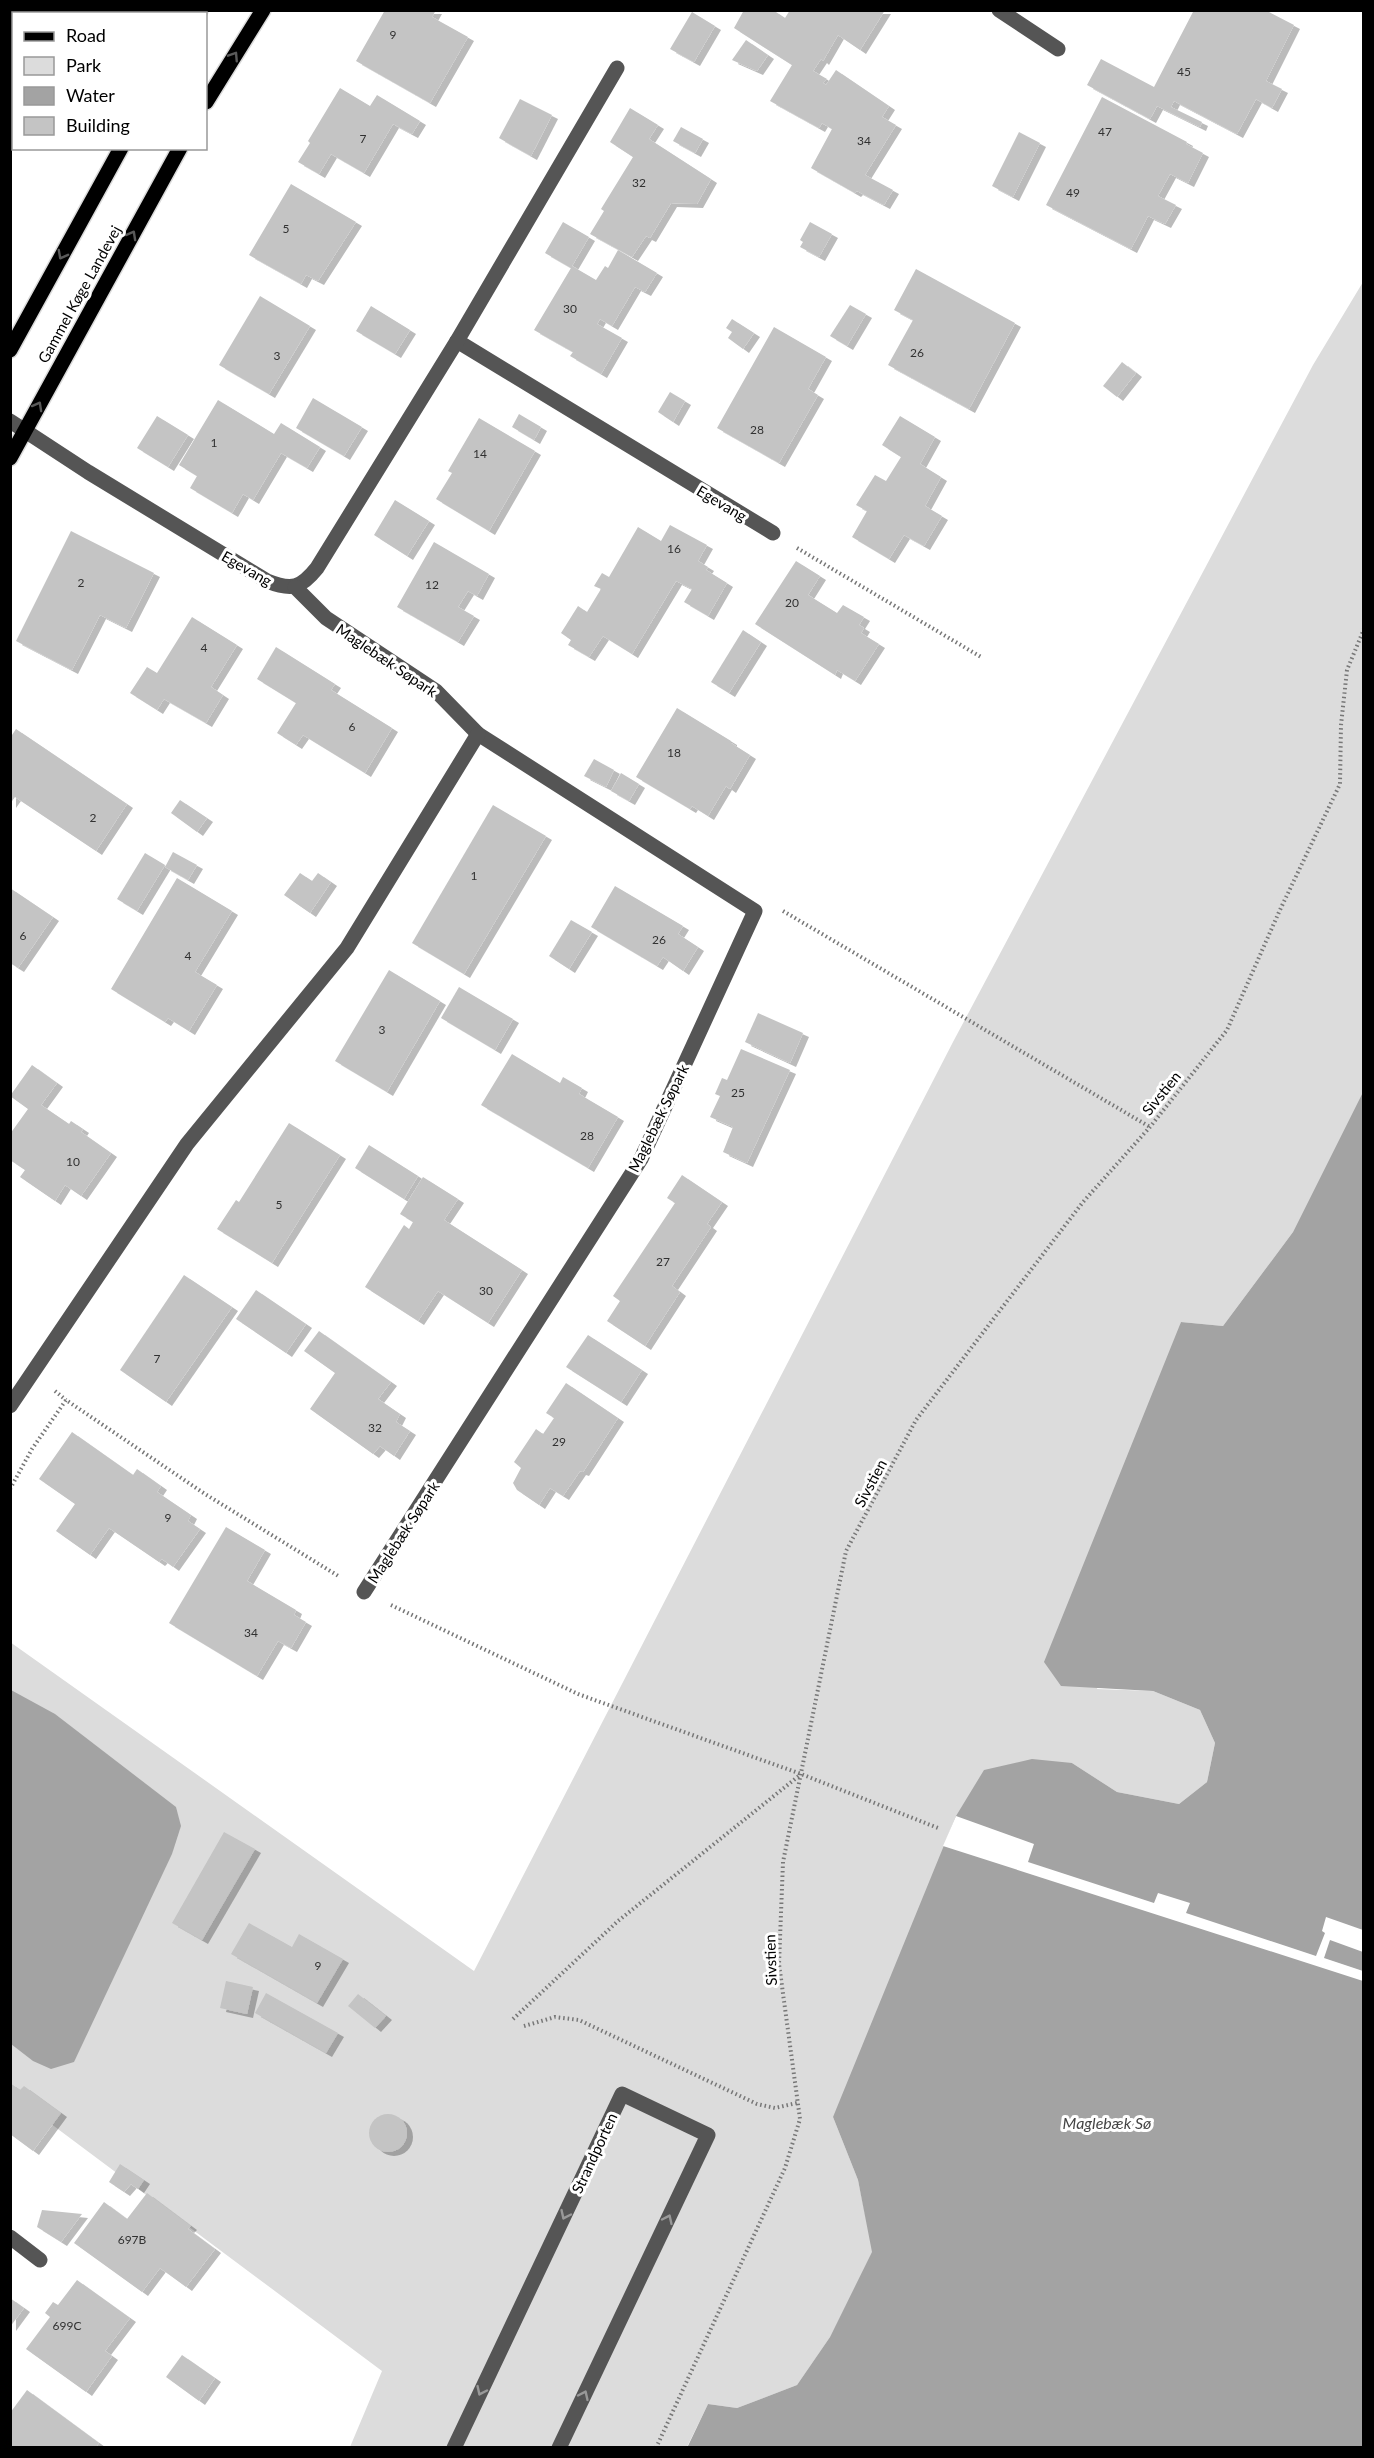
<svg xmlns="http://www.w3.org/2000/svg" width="1374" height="2458" viewBox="0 0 1374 2458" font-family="Lato,sans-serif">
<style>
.green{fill:#dcdcdc}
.water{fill:#a3a3a3}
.pier{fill:#fff}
.building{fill:#c4c4c4;filter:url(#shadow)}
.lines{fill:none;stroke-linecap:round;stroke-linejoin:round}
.major-casing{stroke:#dbdbdb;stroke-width:18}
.path{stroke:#777;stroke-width:4;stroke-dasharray:1.5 3;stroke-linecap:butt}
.minor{stroke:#555;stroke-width:15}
.major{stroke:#000;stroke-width:15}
.oneway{stroke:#595959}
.oneway2{stroke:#999}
.labels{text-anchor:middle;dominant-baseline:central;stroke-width:6;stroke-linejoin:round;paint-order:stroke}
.number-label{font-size:12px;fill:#313131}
.street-label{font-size:15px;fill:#000;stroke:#fff}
.water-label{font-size:16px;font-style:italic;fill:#444;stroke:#fff}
</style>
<defs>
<filter id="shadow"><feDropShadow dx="6" dy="4" stdDeviation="0" flood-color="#0004"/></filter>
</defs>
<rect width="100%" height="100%" fill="#fff"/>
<!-- green -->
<polygon class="green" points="1363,282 1363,1092 1293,1232 1223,1326 1181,1322 1097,1689 1153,1691 1200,1710 1215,1743 1207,1782 1179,1804 1117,1792 1072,1763 833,2117 858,2180 873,2252 830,2337 797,2385 737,2408 708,2404 687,2447 350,2447 382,2371 11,2094 10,1642 474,1971 953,1042 1313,365"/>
<!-- water -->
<g class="water">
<polygon points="1363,1092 1363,2447 687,2448 708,2404 737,2408 797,2385 830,2337 872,2252 858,2180 833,2117 956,1816 984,1770 1032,1759 1072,1763 1117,1792 1179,1804 1207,1782 1215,1743 1200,1710 1153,1691 1061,1686 1044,1662 1181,1322 1223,1326 1293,1232"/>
<polygon points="11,1690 55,1714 176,1807 181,1826 172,1854 74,2062 51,2069 33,2061 11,2044"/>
</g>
<!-- pier -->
<polygon class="pier" points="956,1816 1034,1844 1028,1862 1154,1903 1158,1893 1190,1903 1186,1913 1316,1956 1325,1933 1322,1931 1326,1917 1363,1930 1363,1952 1330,1940 1324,1958 1363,1971 1363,1981 943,1846"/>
<!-- building -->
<g class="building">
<polygon points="385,10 436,10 432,17 468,37 430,103 356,61"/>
<polygon points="744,10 773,10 785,18 790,10 885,10 860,50 838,35 823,61 821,59 813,71 827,79 823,83 826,85 836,70 889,106 882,117 896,125 865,175 893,190 884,205 857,191 855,193 811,168 832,129 822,123 819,128 770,101 792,65 734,28"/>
<polygon points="1194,10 1265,10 1294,25 1266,81 1282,89 1272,108 1256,99 1237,134 1174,101 1171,107 1202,122 1200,127 1157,106 1150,119 1087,85 1101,59 1154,87"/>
<polygon points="692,12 715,26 694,62 670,49"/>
<polygon points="746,40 768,55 757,71 732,60"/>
<polygon points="10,65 14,67 14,95 10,101"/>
<polygon points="340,88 370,106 377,95 420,121 412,134 393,124 364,173 331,154 319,174 298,162 310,143 308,141"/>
<polygon points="1102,97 1187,142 1186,144 1203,153 1188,183 1170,174 1158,196 1176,205 1165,224 1148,216 1131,249 1046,205"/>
<polygon points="520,99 552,115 531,156 499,138"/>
<polygon points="630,108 658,125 649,139 711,179 697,204 671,203 650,238 646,236 632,257 590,234 604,211 601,209 633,157 610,142"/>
<polygon points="681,127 703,139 695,153 673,141"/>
<polygon points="1019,132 1040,143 1013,197 992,186"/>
<polygon points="291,184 356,222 318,281 306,275 301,284 249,255"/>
<polygon points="563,222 589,237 572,266 596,280 605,266 608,268 618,250 657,273 645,292 635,287 612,326 600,319 597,324 622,338 601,374 570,356 573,352 534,330 571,268 545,253"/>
<polygon points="810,222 832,234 819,257 800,247 803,242 800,240"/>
<polygon points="916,269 1015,323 969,409 888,365 913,320 894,310"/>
<polygon points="260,296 310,326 269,394 219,365"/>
<polygon points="850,305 866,314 847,346 830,336"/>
<polygon points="371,306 410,330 395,354 356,331"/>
<polygon points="732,319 754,333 743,349 728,338 732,332 726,328"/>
<polygon points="774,327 826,357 808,389 818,395 779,463 717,428"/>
<polygon points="1122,362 1136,373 1117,397 1103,386"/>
<polygon points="670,392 685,401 673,422 658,412"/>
<polygon points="313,398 362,427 344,456 296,428"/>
<polygon points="218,400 274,434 281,423 320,447 307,468 281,453 253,500 243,494 232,513 190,488 197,476 179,465"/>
<polygon points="519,414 541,427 534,440 512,427"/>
<polygon points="157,416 188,435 168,467 137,448"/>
<polygon points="900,416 935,437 920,464 941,477 925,506 942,516 924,546 904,535 889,559 852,537 867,511 856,505 875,475 886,481 901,457 882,445"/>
<polygon points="479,418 535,451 489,531 436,499 452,473 448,471"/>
<polygon points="395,500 429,521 407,556 374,535"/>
<polygon points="670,525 707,545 698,561 708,567 706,570 727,583 708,616 684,602 692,589 676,581 632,654 603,636 589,657 568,645 571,640 561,633 578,606 587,612 601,589 594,586 602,573 609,577 638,527 661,541"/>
<polygon points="71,531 154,573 126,628 100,615 72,670 16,641"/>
<polygon points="434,542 489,574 477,596 468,591 458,607 474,616 458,642 397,607"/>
<polygon points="796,561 820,576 808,595 837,613 843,605 864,617 859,625 864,628 861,633 879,644 855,681 837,670 835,675 755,624"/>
<polygon points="192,617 237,645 211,687 223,695 206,723 164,699 157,710 130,693 147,667 157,673"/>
<polygon points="743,630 761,642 729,693 711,682"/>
<polygon points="276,647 335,684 331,690 392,728 365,773 303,735 296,745 277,733 296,703 257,679"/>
<polygon points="677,708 731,741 731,743 750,755 730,789 726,786 708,816 692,806 690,809 636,777"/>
<polygon points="16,729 127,804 96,851 15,797 10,804 10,738"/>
<polygon points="594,759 614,770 606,787 584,776"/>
<polygon points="621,773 639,784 629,801 611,791"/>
<polygon points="180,800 207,818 197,832 171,813"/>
<polygon points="493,805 546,836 464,974 412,943"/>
<polygon points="173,852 197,865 188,880 165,867"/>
<polygon points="145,853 165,865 137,911 117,899"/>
<polygon points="300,873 312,881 318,873 331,882 310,913 284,895"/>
<polygon points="177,878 232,911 195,972 217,985 189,1031 168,1018 165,1022 111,989"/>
<polygon points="615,886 683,926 678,934 698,947 683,971 663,957 657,966 591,927"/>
<polygon points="10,888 53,917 18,968 10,963"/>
<polygon points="571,920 592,932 569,969 549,956"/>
<polygon points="389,970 440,1001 387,1092 335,1061"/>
<polygon points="459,987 513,1019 495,1050 441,1018"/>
<polygon points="758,1013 803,1033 790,1063 745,1042"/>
<polygon points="741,1049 790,1070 747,1163 723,1152 733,1127 710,1117 720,1096 715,1094 722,1078 727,1080"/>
<polygon points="512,1054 560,1083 563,1077 582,1088 579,1094 618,1117 588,1168 481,1105"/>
<polygon points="32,1065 57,1083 41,1105 69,1124 71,1121 83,1129 81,1132 111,1153 81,1196 65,1185 55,1201 20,1177 25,1170 10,1160 10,1134 28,1109 10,1096"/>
<polygon points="289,1123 340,1155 272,1263 217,1229 236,1200 239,1202"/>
<polygon points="369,1145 418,1176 404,1199 355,1168"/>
<polygon points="682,1175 722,1202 707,1224 711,1227 672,1286 680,1292 645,1346 607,1321 620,1301 613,1296 675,1203 667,1198"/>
<polygon points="423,1177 458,1199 444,1220 522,1270 488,1323 438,1291 418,1321 365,1287 404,1225 409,1229 413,1222 400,1214"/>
<polygon points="184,1275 232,1307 166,1402 120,1370"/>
<polygon points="256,1290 306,1324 286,1353 236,1319"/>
<polygon points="319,1331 391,1382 378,1399 400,1414 396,1422 410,1431 394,1456 380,1446 373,1454 310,1409 335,1373 304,1351"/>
<polygon points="588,1335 642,1370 621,1402 566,1367"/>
<polygon points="566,1383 618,1418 583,1472 580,1471 563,1496 550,1488 539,1505 517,1490 513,1483 521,1468 514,1462 536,1429 543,1434 554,1418 546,1413"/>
<polygon points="72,1432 133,1475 137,1469 161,1486 157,1492 191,1515 188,1521 200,1529 173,1567 162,1559 159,1562 109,1528 90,1555 56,1531 75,1504 39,1479"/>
<polygon points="226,1527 265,1550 247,1581 296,1610 294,1615 306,1622 291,1648 278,1641 257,1676 169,1623"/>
<polygon points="224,1832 255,1849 202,1940 172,1923"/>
<polygon points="249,1923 292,1947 299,1934 343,1959 317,2003 231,1954"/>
<polygon points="226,1981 253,1987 247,2014 220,2008"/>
<polygon points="266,1993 338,2033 326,2053 255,2013"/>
<polygon points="358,1994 386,2016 375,2028 348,2006"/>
<polygon points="10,2083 20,2090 24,2086 61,2113 33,2151 10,2134"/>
<circle cx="388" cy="2133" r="19"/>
<polygon points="120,2164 144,2180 138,2189 131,2184 124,2192 109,2182"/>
<polygon points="147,2193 191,2226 188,2229 215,2249 186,2287 160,2268 142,2292 74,2243 104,2202 127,2219"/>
<polygon points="42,2210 82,2214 61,2242 37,2227"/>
<polygon points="77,2280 130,2318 105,2351 112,2356 86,2392 26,2349 50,2317 45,2313 53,2302 58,2305"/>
<polygon points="10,2298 24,2308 10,2327"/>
<polygon points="182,2355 215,2378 199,2401 166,2377"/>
<polygon points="27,2390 99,2443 95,2448 10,2447 10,2413"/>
</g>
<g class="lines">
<defs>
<g id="major">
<polyline points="198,14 200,10"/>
<polyline points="206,102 263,10"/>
<polyline points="10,350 121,148"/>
<polyline points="10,458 180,148"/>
</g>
</defs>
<!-- major casing -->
<use href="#major" class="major-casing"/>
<!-- path -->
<g class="path">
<polyline points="797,548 981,657"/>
<polyline points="783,911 1150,1127"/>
<polyline points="55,1391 66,1400"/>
<polyline points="10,1489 32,1449 66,1400 205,1494 340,1577"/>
<polyline points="391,1605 578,1694 801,1774 938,1828"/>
<polyline points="513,2019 618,1921 800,1775"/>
<polyline points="524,2026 555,2017 579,2020 757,2104 775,2108 797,2103"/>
<polyline points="656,2448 785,2168 800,2119 779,1964 783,1862 846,1551 916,1420 1083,1202 1150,1127 1227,1030 1279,912 1340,784 1341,725 1347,670 1364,629"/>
</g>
<!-- minor -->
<g class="minor">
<polyline points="999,10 1058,49"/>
<polyline points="457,341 773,533"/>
<path d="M10,421L88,472L267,581C292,591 301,588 317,568L457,341L617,68"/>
<polyline points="295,587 326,618 436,691 478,734 755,911 641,1159 364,1592"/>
<polyline points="10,1406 187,1144 347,948 478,734"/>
<polyline points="10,2237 40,2260"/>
<polyline points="454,2448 622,2094 708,2135 559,2448"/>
</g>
<!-- major -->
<use href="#major" class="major"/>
</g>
<!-- one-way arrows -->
<defs><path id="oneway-chevron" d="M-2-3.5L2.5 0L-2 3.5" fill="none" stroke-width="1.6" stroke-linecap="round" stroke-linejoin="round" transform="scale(1.5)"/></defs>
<g class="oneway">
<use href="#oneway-chevron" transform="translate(234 56) rotate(-57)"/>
<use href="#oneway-chevron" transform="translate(132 235) rotate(-61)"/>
<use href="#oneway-chevron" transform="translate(62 255) rotate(118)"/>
<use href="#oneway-chevron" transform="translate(38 406) rotate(-61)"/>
</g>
<g class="oneway2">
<use href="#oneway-chevron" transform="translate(565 2215) rotate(115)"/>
<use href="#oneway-chevron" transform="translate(668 2219) rotate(-65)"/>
<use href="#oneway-chevron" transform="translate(481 2391) rotate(115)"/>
<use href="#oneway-chevron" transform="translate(584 2395) rotate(-65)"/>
</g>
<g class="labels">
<!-- number labels -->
<g class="number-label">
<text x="393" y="34">9</text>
<text x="1184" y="71">45</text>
<text x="1105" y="131">47</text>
<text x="363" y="138">7</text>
<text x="864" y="140">34</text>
<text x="639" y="182">32</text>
<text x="1073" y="192">49</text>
<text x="286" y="228">5</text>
<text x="570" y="308">30</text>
<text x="917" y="352">26</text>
<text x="277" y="355">3</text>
<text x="757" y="429">28</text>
<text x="214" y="442">1</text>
<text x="480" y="453">14</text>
<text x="674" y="548">16</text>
<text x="81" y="582">2</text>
<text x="432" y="584">12</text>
<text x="792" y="602">20</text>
<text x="204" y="647">4</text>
<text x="352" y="726">6</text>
<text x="674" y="752">18</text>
<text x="93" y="817">2</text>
<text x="474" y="875">1</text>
<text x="23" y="935">6</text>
<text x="659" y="939">26</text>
<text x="188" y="955">4</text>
<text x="382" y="1029">3</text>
<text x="738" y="1092">25</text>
<text x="587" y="1135">28</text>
<text x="73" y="1161">10</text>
<text x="279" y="1204">5</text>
<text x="663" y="1261">27</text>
<text x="486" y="1290">30</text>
<text x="157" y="1358">7</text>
<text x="375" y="1427">32</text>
<text x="559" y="1441">29</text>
<text x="168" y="1517">9</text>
<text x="251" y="1632">34</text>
<text x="318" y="1965">9</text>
<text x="132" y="2239">697B</text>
<text x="67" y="2325">699C</text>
</g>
<!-- street labels -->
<g class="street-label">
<text transform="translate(79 294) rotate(-61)">Gammel Køge Landevej</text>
<text transform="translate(722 503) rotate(31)">Egevang</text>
<text transform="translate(247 568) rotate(30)">Egevang</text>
<text transform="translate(387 660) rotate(34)">Maglebæk Søpark</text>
<text transform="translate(1161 1093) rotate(-51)">Sivstien</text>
<text transform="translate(658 1118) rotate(-64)">Maglebæk Søpark</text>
<text transform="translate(870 1483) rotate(-62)">Sivstien</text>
<text transform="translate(403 1532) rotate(-57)">Maglebæk Søpark</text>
<text transform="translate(770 1960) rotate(-92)">Sivstien</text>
<text transform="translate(594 2153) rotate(-65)">Strandporten</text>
</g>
<!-- water labels -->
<g class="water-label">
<text x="1107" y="2122">Maglebæk Sø</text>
</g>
</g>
<!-- border -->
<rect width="1374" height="2458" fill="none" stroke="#000000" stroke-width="24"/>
<!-- legend -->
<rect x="12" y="12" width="195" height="138" fill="#ffffff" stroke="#999999" stroke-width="1.5"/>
<rect x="24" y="32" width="30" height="9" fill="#000000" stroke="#999999" stroke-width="1.5"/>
<text x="66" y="42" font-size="18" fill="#000000">Road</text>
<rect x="24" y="57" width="30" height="18" fill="#dcdcdc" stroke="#999999" stroke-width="1.5"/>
<text x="66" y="72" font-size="18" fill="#000000">Park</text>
<rect x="24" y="87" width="30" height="18" fill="#a3a3a3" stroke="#999999" stroke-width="1.5"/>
<text x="66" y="102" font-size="18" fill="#000000">Water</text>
<rect x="24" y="117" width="30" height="18" fill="#c4c4c4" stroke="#999999" stroke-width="1.5"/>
<text x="66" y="132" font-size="18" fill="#000000">Building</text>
</svg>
